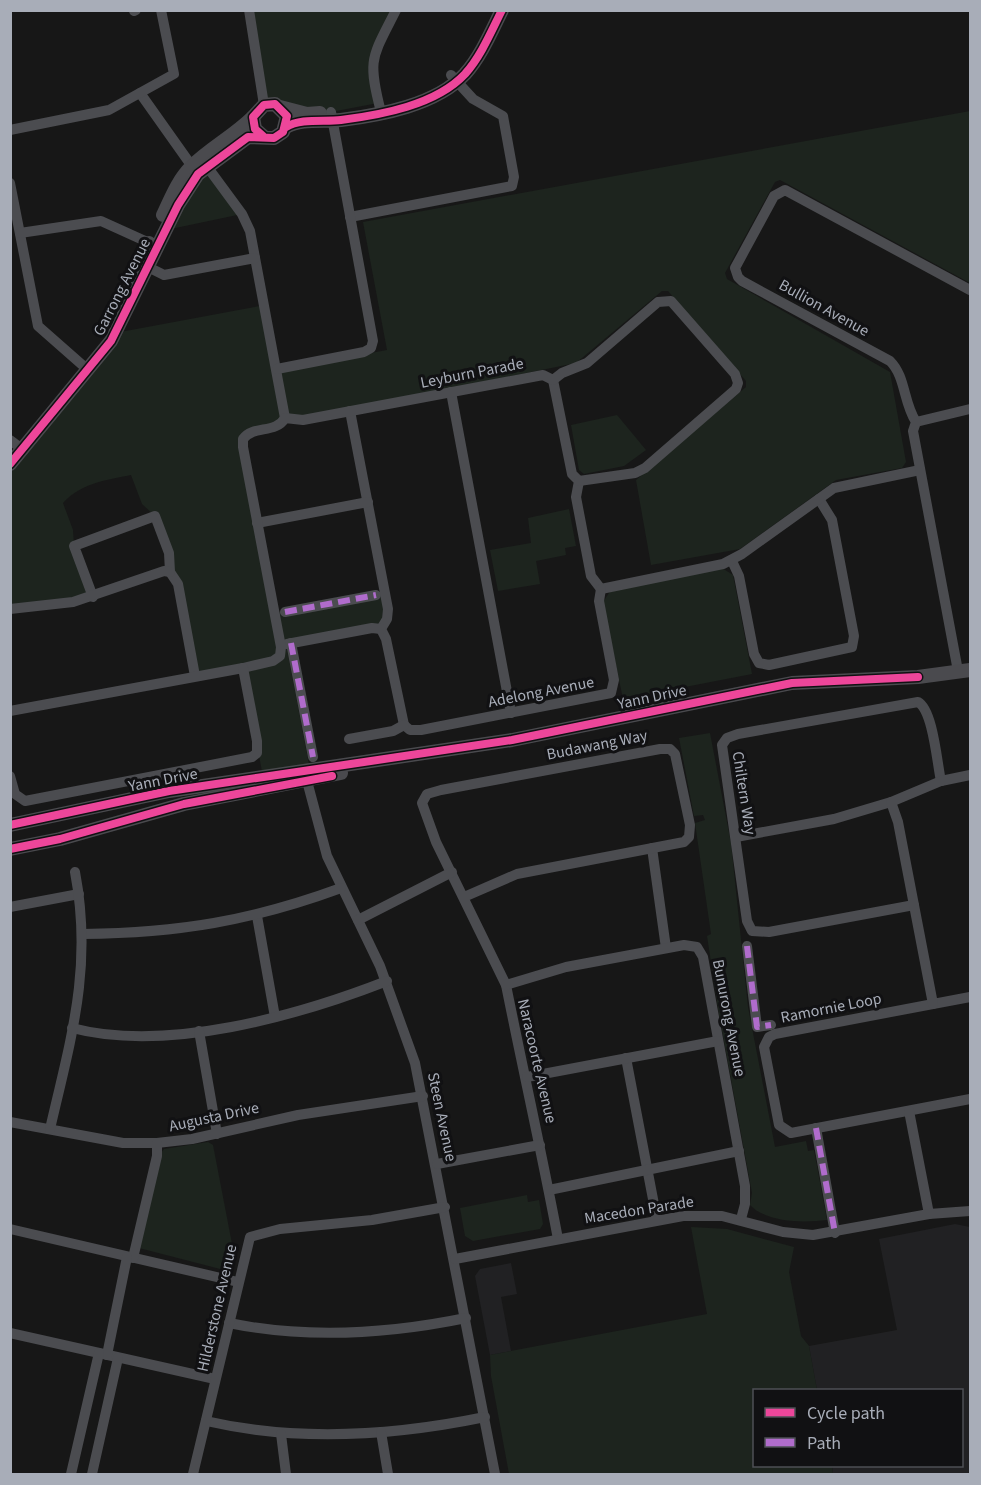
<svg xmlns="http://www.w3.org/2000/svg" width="981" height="1485" viewBox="0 0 981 1485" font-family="'Source Sans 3',sans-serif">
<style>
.built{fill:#212123}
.green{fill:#1d241e}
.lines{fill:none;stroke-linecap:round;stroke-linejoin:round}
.street{stroke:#4b4c50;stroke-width:10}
.secondary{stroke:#4a4a4e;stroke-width:14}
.quiet{stroke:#b06ccc;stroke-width:6;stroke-dasharray:12 6;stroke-linecap:butt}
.cycleway-casing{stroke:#111113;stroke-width:11}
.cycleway{stroke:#ed469a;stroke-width:8}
.labels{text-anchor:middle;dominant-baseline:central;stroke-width:6;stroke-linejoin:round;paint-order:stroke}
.street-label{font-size:16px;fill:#a8adb8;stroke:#111113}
</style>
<rect width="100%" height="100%" fill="#171717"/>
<!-- built -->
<g class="built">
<polygon points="955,1224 970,1227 970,1474 833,1474 832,1466 962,1466 962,1390 817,1390 809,1346 897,1330 879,1239"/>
<polygon points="511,1263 517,1294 501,1297 511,1351 490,1355 475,1276 480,1269"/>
</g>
<!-- green -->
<g class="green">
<polygon points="249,11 396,11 376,49 378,103 331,112 264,105"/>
<polygon points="970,111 970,283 780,180 775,182 725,273 727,279 890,372 906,462 902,468 836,480 740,549 651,565 636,480 746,387 746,381 668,291 662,291 576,363 299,419 286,417 279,370 387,350 363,222"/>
<polygon points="207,166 242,214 166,230"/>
<path d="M265,305L285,418L243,439L275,613L385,593L381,629L286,644L310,770L263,777L243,668L195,676L178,584L155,516L142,504L131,475C106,480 81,483 63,503L73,530L74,546L93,597L11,609V464L115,333Z"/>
<polygon points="617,415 646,450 624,466 584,474 579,470 571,425"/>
<polygon points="569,509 576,546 565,548 566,555 536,561 540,584 498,591 490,550 531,543 528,518"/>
<polygon points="722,568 733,575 752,674 623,699 603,602 611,590"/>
<path d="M710,733L731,843L748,1007L775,1147L806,1141L808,1151L814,1150L827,1220C804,1223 767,1223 750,1205L752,1193L719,1014L707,936L711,934L695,823L705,820L703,815L694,816L679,738Z"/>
<polygon points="208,1142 213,1145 233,1249 228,1271 139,1248 161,1153 164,1149"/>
<polygon points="527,1195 528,1202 539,1200 543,1224 540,1229 473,1241 465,1236 460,1208"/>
<polygon points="691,1227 727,1229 794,1247 789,1272 801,1336 809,1346 817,1390 754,1390 754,1466 832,1466 833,1474 509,1474 491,1376 490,1355 707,1314"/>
</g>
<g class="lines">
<!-- street -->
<g class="street">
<polyline points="249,10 264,105"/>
<polyline points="134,11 136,10"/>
<polyline points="140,93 196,172"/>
<path d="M381,112C367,58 372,58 396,10"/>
<polyline points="10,130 109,110 174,74 161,10"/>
<polyline points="203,161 242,214 250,231 285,418"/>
<polyline points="10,183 38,326 88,370"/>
<polyline points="350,217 512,186 514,177 503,116 473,99 451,75"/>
<polyline points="20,233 101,221 154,245"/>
<polyline points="148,267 164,275 255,258"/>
<polyline points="277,369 364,352 371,348 373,341 331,112"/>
<polyline points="553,380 572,474 579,481 576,497 591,576 601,589"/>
<polyline points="451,392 511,713"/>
<polyline points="350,411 388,609 387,619 381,629 386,639 404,725"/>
<polyline points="916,422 970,409"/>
<polyline points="10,440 22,449"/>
<polyline points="257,523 368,502"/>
<polyline points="732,561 739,576 754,654 759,663 769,665 852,647 854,636 832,520 819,499"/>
<polyline points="601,589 723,564 742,554 834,488 920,470"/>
<polyline points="93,597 74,546 155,516 169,553 170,572 178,584 195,676"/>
<polyline points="10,609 73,602 164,571 170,572"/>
<polyline points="285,612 376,595"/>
<polyline points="291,643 313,757"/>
<polyline points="287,644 372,628 381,629"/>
<path d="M958,671L913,431L916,422C903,402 906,377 890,361L742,281L738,277L735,268L774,196L785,190L970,290"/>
<path d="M10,711L243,668L273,661L280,656L281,647L243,447V439C253,425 276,434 285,418L303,420L543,375L553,380L562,373L587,363L658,302L671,301L735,374L738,383L736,389L645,468L635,473L579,481"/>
<polyline points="404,725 410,730 421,730 611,693 614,680 599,601 601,589"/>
<polyline points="349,739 393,731 404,725"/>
<polyline points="10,776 15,794 25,801 252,757 257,753 257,741 243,668"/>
<polyline points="307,781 327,856 380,966 415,1063 495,1474"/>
<polyline points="736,837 834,819 891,802"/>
<polyline points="652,848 666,948"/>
<path d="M464,897L517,874L684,842L689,837L690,825L675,754L670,749H660L441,790L427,794L422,803L436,842L506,985C523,1070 542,1154 558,1239"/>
<path d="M914,905L769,932L752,931L747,921L722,745L727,738L738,734L918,702C933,710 937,763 941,781"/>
<polyline points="10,907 79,894"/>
<polyline points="257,916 275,1017"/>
<polyline points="358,920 452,872"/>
<path d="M83,934C178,933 251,921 341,888"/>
<polyline points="747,946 757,1027 771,1025"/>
<polyline points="506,985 566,967 684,945 697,947 703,957 745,1186 745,1204 741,1219"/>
<polyline points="970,997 775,1034 769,1037 764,1047 779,1125 791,1133 970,1099"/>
<polyline points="933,1004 898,822 891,802 941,781 970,775"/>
<path d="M72,1028C167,1053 297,1016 387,981"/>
<polyline points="199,1031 217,1134"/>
<polyline points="626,1058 657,1220"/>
<polyline points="527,1077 718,1041"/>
<polyline points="909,1111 929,1214"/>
<polyline points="10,1122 123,1143 157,1143 192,1139 298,1115 423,1096"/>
<polyline points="816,1128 835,1233"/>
<path d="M50,1129C71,1038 93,967 75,872"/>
<polyline points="437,1164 540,1145"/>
<polyline points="549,1190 739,1151"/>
<polyline points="10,1229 238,1282"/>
<polyline points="133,1258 157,1156 157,1143"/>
<polyline points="455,1259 683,1216 722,1216 783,1232 813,1235 929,1214 970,1211"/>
<path d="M229,1323C307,1339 388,1334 466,1318"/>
<polyline points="10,1333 215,1379"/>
<polyline points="107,1355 127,1257"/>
<path d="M206,1421C297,1442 393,1436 485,1417"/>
<polyline points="381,1432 388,1474"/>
<polyline points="281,1434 286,1474"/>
<polyline points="71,1474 99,1353"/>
<polyline points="92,1474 118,1358"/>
<polyline points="193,1474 250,1237 280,1229 372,1220 445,1207"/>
</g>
<!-- secondary -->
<g class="secondary">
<polyline points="280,107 307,114 320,113"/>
<path d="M286,127C301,118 324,122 341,120C381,115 436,105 465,74C481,56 491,32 502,10"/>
<path d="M163,215C171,198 178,180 191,167C210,148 234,136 253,117"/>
<polyline points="120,304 149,243"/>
<polyline points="10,464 111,341 178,205 198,174 248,137 274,138 283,132 287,116 275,104 264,105 253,117 255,129 263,136"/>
<polyline points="10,825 169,791 512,740 792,683 918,677 970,670"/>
<polyline points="10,849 60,839 184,804 341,773"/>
</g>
<!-- quiet -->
<g class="quiet">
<polyline points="285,612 376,595"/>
<polyline points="291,643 313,757"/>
<polyline points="747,946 757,1027 771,1025"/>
<polyline points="816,1128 835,1233"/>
</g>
<defs>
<g id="cycleway">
<path d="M286,127C301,118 324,122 341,120C381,115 436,105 465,74C481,56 491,32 502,10"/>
<polyline points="10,464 111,341 178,205 198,174 248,137 274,138 283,132 287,116 275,104 264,105 253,117 255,129 263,136"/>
<polyline points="10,825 169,791 512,740 792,683 918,677"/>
<polyline points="10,849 60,839 184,804 332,776"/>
</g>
</defs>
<!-- cycleway casing -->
<use href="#cycleway" class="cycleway-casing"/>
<!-- cycleway -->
<use href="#cycleway" class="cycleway"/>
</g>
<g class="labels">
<!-- street labels -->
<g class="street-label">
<text transform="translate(122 287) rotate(-63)">Garrong Avenue</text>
<text transform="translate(824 308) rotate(29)">Bullion Avenue</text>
<text transform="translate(472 373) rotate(-11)">Leyburn Parade</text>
<text transform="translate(541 692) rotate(-11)">Adelong Avenue</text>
<text transform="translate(652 697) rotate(-12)">Yann Drive</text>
<text transform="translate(597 745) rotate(-11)">Budawang Way</text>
<text transform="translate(163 780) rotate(-11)">Yann Drive</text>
<text transform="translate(744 793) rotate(81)">Chiltern Way</text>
<text transform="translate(831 1008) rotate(-11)">Ramornie Loop</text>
<text transform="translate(729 1018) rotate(79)">Bunurong Avenue</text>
<text transform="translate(537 1061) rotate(77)">Naracoorte Avenue</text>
<text transform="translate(214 1117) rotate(-12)">Augusta Drive</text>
<text transform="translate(442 1117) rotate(78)">Steen Avenue</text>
<text transform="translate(639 1210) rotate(-9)">Macedon Parade</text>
<text transform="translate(217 1308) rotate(-77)">Hilderstone Avenue</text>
</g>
</g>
<!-- border -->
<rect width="981" height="1485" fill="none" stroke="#a8adb8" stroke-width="24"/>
<!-- legend -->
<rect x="753" y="1389" width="210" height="78" fill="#111113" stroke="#4d4f55" stroke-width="1.5"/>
<rect x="765" y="1408" width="30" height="9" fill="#ed469a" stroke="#4d4f55" stroke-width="1.5"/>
<text x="807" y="1419" font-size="18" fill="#a8adb8">Cycle path</text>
<rect x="765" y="1438" width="30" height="9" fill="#b06ccc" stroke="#4d4f55" stroke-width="1.5"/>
<text x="807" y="1449" font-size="18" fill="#a8adb8">Path</text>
</svg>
